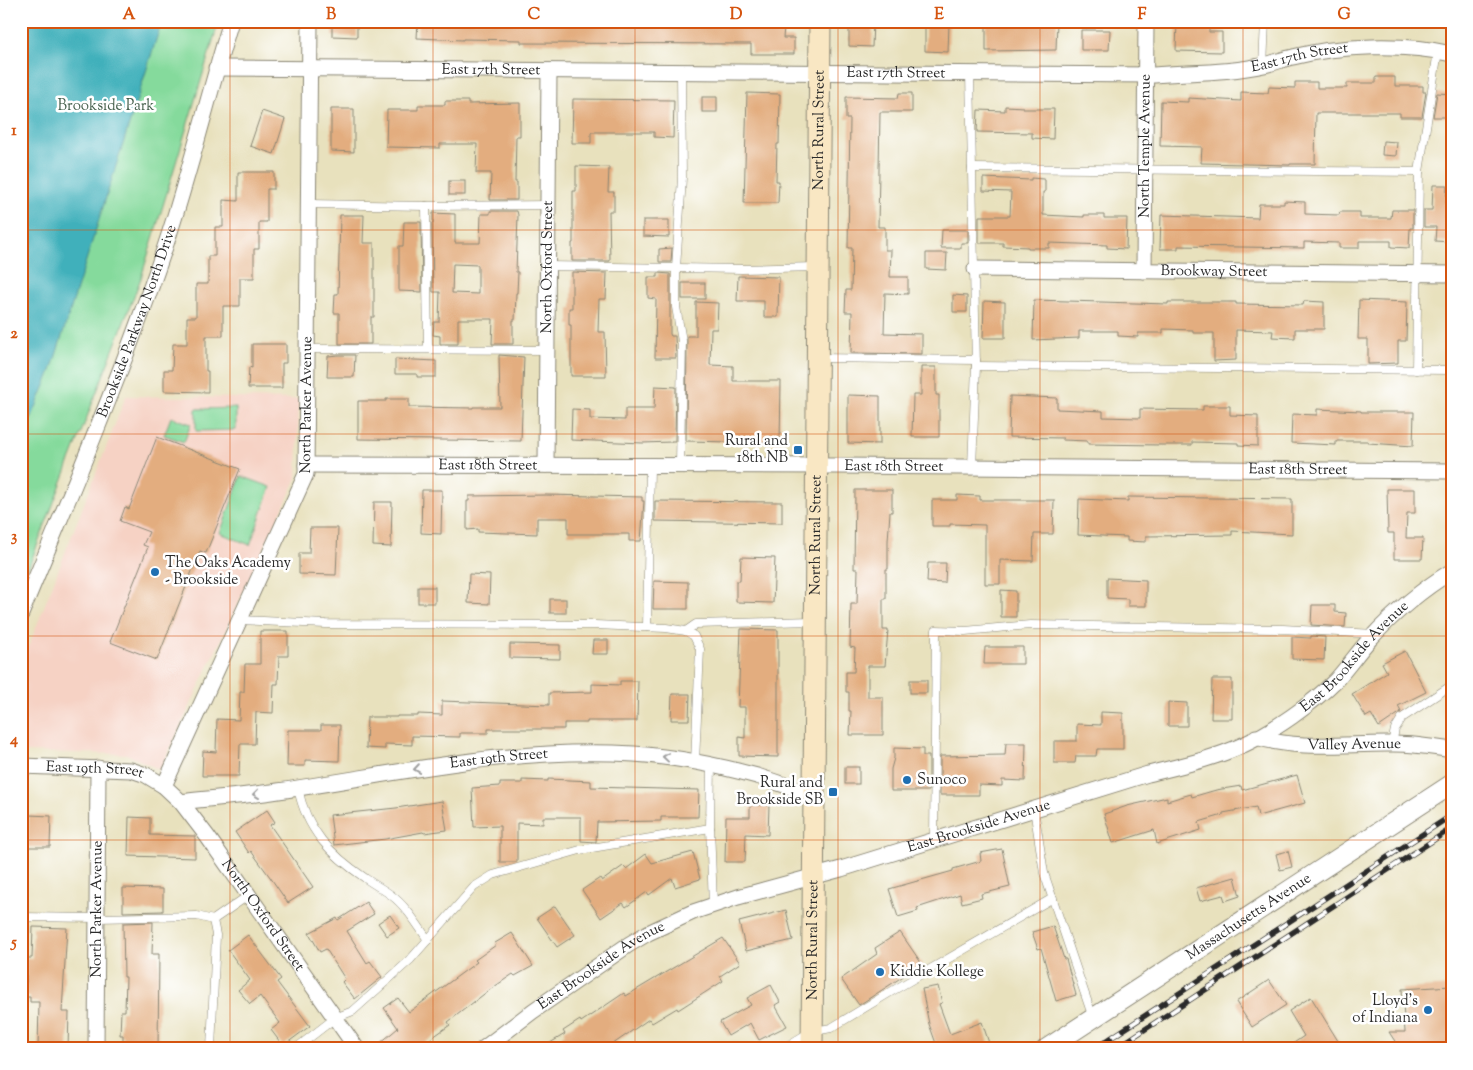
<svg xmlns="http://www.w3.org/2000/svg" width="1473" height="1070" viewBox="0 0 1473 1070" font-family="'Sorts Mill Goudy',serif">
<style>
.built{fill:#f6d2c4}
.green{fill:#85da9c;stroke:#588264}
.water{fill:#41b0bb;stroke:#366e73}
.building{fill:#e3ad7f;fill-rule:evenodd}
.lines{fill:none;stroke-linecap:round;stroke-linejoin:round}
.service-casing{stroke:#8a8674;stroke-width:9}
.minor-casing{stroke:#8a8674;stroke-width:17}
.tertiary-casing{stroke:#8a8674;stroke-width:21}
.secondary-casing{stroke:#8a8674;stroke-width:23}
.service{stroke:#fff;stroke-width:8}
.minor{stroke:#fff;stroke-width:15}
.tertiary{stroke:#fff;stroke-width:19}
.secondary{stroke:#f9e7c3;stroke-width:21}
.rail-casing{stroke:#2b2b2b;stroke-width:5.5}
.rail{stroke:#fff;stroke-width:4;stroke-dasharray:11;stroke-linecap:butt}
.oneway{stroke:#a0a0a0}
.grid{fill:none;stroke:#d5540f;stroke-width:1;stroke-opacity:0.55}
.poi-dot{fill:#1f6fb2;stroke:#fff;stroke-width:2}
.labels{text-anchor:middle;dominant-baseline:central;stroke-width:5;stroke-linejoin:round;paint-order:stroke}
.street-label{font-size:15px;fill:#2b2b2b;stroke:#fff}
.park-label{font-size:15px;fill:#46604d;stroke:#fff}
.poi-label{font-size:15px;fill:#2b2b2b;stroke:#fff;text-anchor:end}
.neatline{fill:none;stroke:#d5540f;stroke-width:2}
.grid-label{font-size:16px;text-anchor:middle;font-weight:bold;fill:#d5540f}
</style>
<rect width="100%" height="100%" fill="#fff"/>
<filter id="ink" filterUnits="userSpaceOnUse"><feTurbulence type="fractalNoise" baseFrequency=".02" numOctaves="2"/><feDisplacementMap in="SourceGraphic" scale="10" xChannelSelector="R" yChannelSelector="G"/><feConvolveMatrix kernelMatrix="1 2 1 2 8 2 1 2 1" color-interpolation-filters="sRGB"/></filter>
<filter id="wash" filterUnits="userSpaceOnUse"><feTurbulence type="fractalNoise" baseFrequency=".0096" numOctaves="4" result="noise"/><feDisplacementMap in="SourceGraphic" scale="20" xChannelSelector="R" yChannelSelector="G"/><feGaussianBlur stdDeviation="1.12" result="paint"/><feColorMatrix in="noise" values="0 0 0 0 0 0 0 0 0 0 0 0 0 0 0 0 0 1.4 0 .05"/><feComposite in="paint" operator="in"/></filter>
<g filter="url(#wash)">
<rect width="100%" height="100%" fill="#e8e1bd"/>
<!-- built -->
<polygon class="built" points="126,396 299,399 297,478 160,770 126,754 21,752 21,666"/>
<!-- green -->
<g class="green">
<polygon points="21,21 219,21 141,278 21,587"/>
<polygon points="236,408 236,430 196,431 196,409"/>
<polygon points="171,417 191,424 184,442 164,435"/>
<polygon points="241,476 271,487 250,545 220,533"/>
</g>
<!-- water -->
<polygon class="water" points="21,21 162,21 51,371 21,443"/>
<g id="blocks">
<!-- building -->
<g class="building">
<polygon points="332,21 357,21 357,37 332,36"/>
<polygon points="418,21 692,21 692,25 784,27 783,38 794,38 794,54 751,54 751,44 521,43 521,40 463,39 463,40 417,38"/>
<polygon points="849,21 873,21 872,47 849,46"/>
<polygon points="986,21 1057,21 1056,50 986,51"/>
<polygon points="1177,21 1209,21 1209,32 1222,32 1222,52 1176,51"/>
<polygon points="925,22 949,23 948,52 925,51"/>
<polygon points="1081,30 1110,30 1109,50 1081,50"/>
<polygon points="1376,77 1395,77 1395,86 1423,86 1423,92 1426,92 1422,117 1400,117 1400,113 1316,113 1315,164 1290,164 1290,165 1201,163 1202,147 1160,146 1161,101 1188,102 1188,98 1241,101 1241,92 1268,93 1269,87 1295,88 1295,82 1317,82 1317,88 1347,88 1347,83 1376,83"/>
<polygon points="747,93 780,94 779,144 777,144 776,181 779,181 778,203 744,203"/>
<polygon points="899,93 912,93 912,112 880,112 878,227 885,227 885,250 891,250 890,277 908,277 908,294 885,293 884,333 922,334 922,354 851,353 852,312 845,312 846,290 851,290 852,248 848,248 850,119 846,119 846,97 898,98"/>
<polygon points="1437,93 1452,94 1452,117 1433,117"/>
<rect x="702" y="97" width="15" height="15"/>
<polygon points="573,99 674,100 673,138 654,137 654,132 591,132 591,143 572,143"/>
<polygon points="445,101 468,101 468,104 520,103 520,136 516,136 515,182 517,182 517,200 490,200 491,173 476,173 477,144 440,144 440,148 386,147 387,110 418,110 418,105 445,105"/>
<polygon points="1005,106 1024,107 1024,109 1054,109 1053,139 1032,138 1032,133 977,132 978,110 1005,111"/>
<polygon points="331,109 354,109 354,152 331,151"/>
<polygon points="262,111 285,119 274,154 250,146"/>
<polygon points="1383,141 1397,142 1396,156 1382,155"/>
<polygon points="576,166 609,167 608,192 614,192 614,211 609,211 610,261 572,261 572,243 573,243 573,191 576,191"/>
<polygon points="238,172 274,172 274,189 267,189 267,222 259,222 259,249 254,249 254,278 240,278 240,306 223,306 223,336 206,336 206,371 208,371 208,392 164,391 164,370 172,370 173,344 187,344 187,317 196,317 196,284 208,284 208,256 215,256 215,227 223,227 223,200 238,201"/>
<polygon points="983,178 1031,180 1031,178 1043,179 1045,180 1045,192 1043,192 1043,215 1084,217 1084,215 1104,215 1104,218 1127,218 1126,249 1107,248 1107,245 1049,243 1049,248 1028,248 1028,247 1003,246 1003,243 979,243 979,216 1010,216 1011,192 983,191"/>
<rect x="449" y="181" width="16" height="14"/>
<polygon points="1433,185 1447,185 1446,205 1452,205 1452,242 1435,241 1436,227 1424,227 1424,210 1432,210"/>
<polygon points="1284,201 1305,202 1305,214 1339,215 1340,212 1360,212 1360,218 1391,218 1392,210 1413,210 1413,228 1410,228 1409,248 1391,247 1391,241 1359,241 1359,248 1339,248 1339,243 1304,242 1304,248 1178,246 1178,249 1160,249 1161,215 1258,218 1259,204 1284,204"/>
<path d="M490,211H517L518,215L516,272H518L517,293H516L515,320H513V344H492L493,319H458V344H440V336L433,335L434,322H439L440,292H433L432,223H433V213L455,214V243H480L481,214H490ZM453,264L478,265V294L452,293Z"/>
<polygon points="340,215 364,215 363,243 374,243 374,317 371,317 371,344 339,344 339,313 334,313 335,294 338,294"/>
<polygon points="643,220 669,220 669,237 643,236"/>
<polygon points="404,222 421,222 422,292 399,291 399,246 403,246"/>
<polygon points="942,230 968,230 968,243 961,243 961,248 941,248"/>
<polygon points="672,248 671,262 659,262 659,249"/>
<polygon points="926,253 947,253 946,270 926,269"/>
<polygon points="572,272 607,273 606,299 599,299 598,332 605,332 606,376 571,376 571,325 569,325 569,308 572,308"/>
<polygon points="658,273 670,274 670,334 671,336 675,336 676,358 655,358 656,299 648,298 648,277 658,277"/>
<polygon points="738,276 779,277 778,317 764,317 764,301 737,301"/>
<rect x="682" y="283" width="23" height="16"/>
<polygon points="953,295 967,296 967,312 953,312"/>
<polygon points="1034,300 1168,304 1168,302 1236,302 1236,304 1303,305 1304,301 1324,302 1324,329 1295,329 1295,338 1272,337 1273,331 1236,330 1236,360 1214,361 1214,333 1193,333 1193,330 1163,329 1163,333 1138,333 1138,337 1118,336 1118,331 1079,331 1079,338 1033,340"/>
<polygon points="1359,300 1407,302 1406,341 1398,341 1398,363 1368,364 1368,339 1358,339"/>
<polygon points="984,301 1005,302 1005,338 983,338"/>
<polygon points="696,302 718,303 717,329 711,329 710,365 733,366 733,381 781,381 780,443 686,441 687,336 696,336"/>
<polygon points="252,344 286,344 286,363 282,363 282,388 248,388 249,367 252,368"/>
<polygon points="338,355 355,355 354,377 327,377 328,356"/>
<polygon points="499,355 524,357 521,441 358,439 358,401 386,401 386,399 409,399 409,407 473,408 473,407 500,407"/>
<polygon points="395,359 436,361 436,377 417,377 417,374 395,374"/>
<polygon points="921,367 936,367 936,395 939,395 939,437 912,437 913,395 921,395"/>
<polygon points="655,386 676,387 675,441 671,441 671,442 643,443 571,440 572,409 590,410 590,419 625,420 625,409 654,409"/>
<polygon points="848,395 880,396 880,444 848,443"/>
<polygon points="1010,396 1057,398 1057,409 1103,411 1103,417 1140,418 1140,409 1203,410 1203,406 1230,406 1230,415 1258,416 1258,446 1238,445 1238,443 1192,442 1192,445 1162,445 1088,444 1088,441 1063,440 1063,438 1009,437"/>
<polygon points="1317,409 1361,411 1361,412 1414,412 1413,446 1368,443 1368,441 1336,441 1336,445 1291,443 1292,414 1317,415"/>
<polygon points="157,437 240,469 206,553 200,551 157,660 110,642 148,547 143,545 149,532 120,521 125,507 129,509"/>
<polygon points="1387,489 1415,489 1415,513 1407,513 1406,538 1423,538 1422,559 1394,559 1394,533 1388,533"/>
<polygon points="422,490 442,490 441,534 421,533"/>
<polygon points="855,490 892,490 892,512 890,512 888,541 888,569 886,569 886,599 883,599 883,630 888,630 885,666 868,666 868,697 883,697 883,735 850,735 851,711 849,711 849,692 846,692 846,672 854,672 855,648 850,647 851,604 857,604 858,569 854,569"/>
<polygon points="546,495 642,497 642,501 644,501 641,541 629,541 629,534 568,534 568,518 537,518 537,534 478,532 478,529 467,530 467,501 469,501 469,496"/>
<polygon points="957,495 980,496 980,500 1054,500 1053,534 1034,534 1033,561 1000,560 1000,584 985,584 985,525 950,524 950,526 932,526 932,500 957,500"/>
<polygon points="1128,497 1292,499 1292,534 1232,531 1232,535 1146,536 1146,542 1127,541 1127,537 1078,535 1079,499 1128,501"/>
<polygon points="655,501 782,502 782,523 655,521"/>
<polygon points="374,502 392,502 391,547 373,546"/>
<polygon points="310,528 338,528 336,575 299,574 299,553 309,553"/>
<polygon points="741,557 775,558 773,603 736,602 736,581 740,581"/>
<polygon points="928,563 946,563 945,583 927,582"/>
<polygon points="469,574 490,575 489,604 468,603"/>
<polygon points="1107,578 1146,580 1146,606 1128,606 1128,599 1107,598"/>
<polygon points="654,581 688,582 688,609 653,609"/>
<rect x="418" y="587" width="17" height="16"/>
<polygon points="1001,590 1016,591 1016,617 1001,617"/>
<rect x="550" y="599" width="16" height="14"/>
<polygon points="1312,605 1335,605 1335,612 1346,613 1345,627 1311,625"/>
<polygon points="741,629 778,630 778,757 739,756 739,737 745,738 745,707 738,707"/>
<polygon points="260,631 288,631 288,656 279,656 278,684 274,684 273,713 256,712 255,744 240,744 239,776 202,776 203,751 216,752 217,719 239,720 240,692 244,692 245,664 260,664"/>
<polygon points="1311,636 1325,637 1324,660 1292,659 1292,637 1311,638"/>
<polygon points="593,640 608,640 608,654 592,654"/>
<polygon points="510,644 560,645 560,659 510,658"/>
<polygon points="985,647 1023,647 1023,664 984,664"/>
<polygon points="1405,651 1426,692 1398,706 1401,712 1379,727 1371,714 1366,717 1352,694 1387,672 1382,663"/>
<polygon points="1212,679 1232,679 1232,719 1211,719"/>
<rect x="910" y="680" width="17" height="13"/>
<polygon points="620,681 638,681 637,721 587,721 587,723 564,723 564,729 488,729 488,733 460,733 460,737 412,736 412,745 385,744 385,749 366,748 367,717 397,717 397,716 418,716 418,714 442,715 442,701 549,705 549,693 592,692 592,684 620,685"/>
<polygon points="672,694 690,694 689,720 671,720"/>
<polygon points="1168,702 1187,703 1187,726 1168,726"/>
<polygon points="1101,712 1123,713 1123,749 1097,749 1096,756 1076,756 1075,763 1054,763 1054,741 1077,741 1077,724 1101,725"/>
<polygon points="321,725 340,725 339,761 305,760 305,766 287,766 288,730 321,730"/>
<polygon points="1006,743 1026,743 1025,781 1002,780 1002,786 979,785 979,795 940,795 940,756 1005,755"/>
<polygon points="894,748 923,749 923,756 929,756 929,791 891,791 891,769 894,758"/>
<rect x="845" y="767" width="14" height="17"/>
<polygon points="1297,775 1305,803 1258,816 1256,807 1223,813 1223,815 1199,822 1201,830 1157,844 1154,830 1113,843 1104,814 1127,806 1167,797 1167,801 1191,794 1192,797 1216,790 1241,786 1242,790"/>
<polygon points="548,779 591,781 591,787 699,790 698,817 661,817 661,821 597,822 596,842 581,841 581,817 543,817 543,824 517,823 517,862 500,862 500,826 474,827 472,788 500,786 500,783 522,783 522,780 548,781"/>
<polygon points="442,801 447,830 424,833 423,832 385,839 334,845 330,815 396,808"/>
<polygon points="750,805 769,805 768,835 746,834 745,862 725,862 726,817 750,817"/>
<polygon points="267,810 275,822 270,825 313,887 288,903 270,877 251,851 249,853 235,832"/>
<polygon points="29,815 51,816 50,847 28,847"/>
<polygon points="129,817 150,818 150,835 195,836 195,858 128,856"/>
<polygon points="1002,849 1010,887 981,894 982,898 962,903 960,894 917,908 918,911 898,917 889,889 953,871 953,869 981,861 980,853"/>
<polygon points="1288,851 1292,867 1280,870 1276,854"/>
<polygon points="693,852 700,879 675,887 672,878 649,895 647,892 626,907 623,903 601,918 582,890 600,878 602,881 623,866 626,869 646,854 652,863"/>
<polygon points="1235,877 1240,896 1225,901 1223,895 1200,901 1196,888"/>
<polygon points="123,888 163,889 163,911 123,912"/>
<polygon points="366,902 374,914 347,931 367,963 370,961 382,977 355,999 342,982 345,979 326,949 320,952 309,933 337,918 338,920"/>
<polygon points="555,906 575,935 557,947 537,918"/>
<polygon points="786,910 793,940 746,951 739,922"/>
<polygon points="390,915 399,928 387,936 378,923"/>
<polygon points="153,922 152,954 159,954 158,1049 123,1049 123,1035 120,1035 121,1011 125,1011 126,977 124,977 123,923"/>
<polygon points="1053,926 1064,959 1066,959 1076,995 1056,1001 1041,948 1038,949 1032,932"/>
<polygon points="33,927 67,928 62,1012 69,1012 68,1049 38,1049 39,1002 30,1002 30,997 21,997 21,983 26,983 26,958 32,958"/>
<polygon points="900,932 922,964 859,1005 841,979 877,954 875,948"/>
<polygon points="512,933 533,966 515,976 513,974 488,991 448,1022 450,1025 416,1049 373,1049 398,1028 384,1008 398,998 409,1012 477,962 475,960 496,945 495,943"/>
<polygon points="248,935 281,979 277,982 310,1026 283,1046 271,1030 280,1023 260,996 250,1004 238,990 250,980 228,950"/>
<polygon points="723,938 740,963 720,976 723,981 678,1010 677,1008 652,1023 649,1019 606,1049 540,1049 565,1034 563,1031 580,1020 581,1022 624,993 626,996"/>
<polygon points="1269,980 1286,1005 1252,1027 1236,1002"/>
<polygon points="771,985 780,1002 775,1005 787,1026 759,1040 750,1023 728,1036 720,1022 751,1005 747,998"/>
<polygon points="938,986 942,1003 939,1004 950,1034 982,1022 991,1049 938,1049 929,1024 922,989"/>
<polygon points="1452,986 1452,1049 1400,1049 1389,1032 1405,1032 1402,989"/>
<polygon points="1311,997 1343,1049 1285,1049 1304,1036 1289,1011"/>
</g>
</g>
</g>
<g filter="url(#ink)">
<use href="#blocks" fill-opacity="0" stroke="#8a8674" stroke-width="1"/>
<g class="lines">
<defs>
<g id="service">
<polyline points="1263,66 1265,21"/>
<polyline points="970,73 976,366 972,467"/>
<polyline points="972,168 1419,172"/>
<polyline points="308,204 426,206 548,205"/>
<polyline points="426,206 428,349"/>
<polyline points="548,266 742,269 816,267"/>
<polyline points="307,349 547,350"/>
<polyline points="818,358 976,360"/>
<polyline points="976,366 1452,370"/>
<polyline points="1416,370 1419,172 1438,51"/>
<polyline points="680,466 682,341 676,307 676,268 682,178 681,72"/>
<polyline points="240,620 326,624 595,625 666,628 686,631 694,636 700,649 695,762"/>
<polyline points="647,627 650,466"/>
<polyline points="686,631 696,624 813,621"/>
<polyline points="1392,744 1395,729 1402,718 1452,685"/>
<polyline points="711,765 710,828 713,904"/>
<path d="M298,788C306,830 331,855 365,878C373,884 383,889 391,895C406,906 417,924 428,940"/>
<polyline points="1034,809 1044,873 1093,1018"/>
<polyline points="934,840 936,630 965,631 1030,625 1283,629 1375,634"/>
<polyline points="21,917 97,918 197,916 213,920 249,895"/>
<polyline points="211,1049 216,935 213,920"/>
<polyline points="295,1049 335,1018 353,1011 410,960 474,887 493,875 580,850 710,828"/>
<polyline points="782,1049 810,1032 831,1028 894,990 1053,898"/>
</g>
<g id="minor">
<path id="s1" d="M216,68L1154,75C1190,72 1228,73 1264,65C1274,63 1283,59 1293,57C1340,45 1405,43 1452,54"/>
<path id="s2" d="M975,269L1452,274"/>
<path id="s3" d="M1144,271L1146,21"/>
<path id="s4" d="M306,465L837,466L1452,471"/>
<path id="s5" d="M546,465L549,71"/>
<path id="s6" d="M21,614C71,492 123,371 165,247C190,173 208,96 231,21"/>
<path id="s7" d="M1256,737C1301,751 1348,743 1394,744C1413,744 1433,747 1452,750"/>
<path id="s8" d="M21,766L131,770L146,775L164,786L181,802L207,836L357,1049"/>
<path id="s9" d="M164,786L306,474L310,21"/>
<path id="s10" d="M181,802C213,798 246,796 278,791C396,774 515,746 634,754C676,757 717,765 757,776C776,782 795,789 814,795"/>
<path id="s11" d="M96,1049L98,768"/>
<path id="s12" d="M483,1049L533,1011L628,945L648,933L693,912L738,897L841,869L1148,774C1180,766 1213,759 1243,745C1274,731 1312,704 1336,680C1348,667 1358,652 1370,639C1395,612 1421,590 1452,571"/>
</g>
<g id="tertiary">
<path id="s13" d="M1046,1049L1452,784"/>
</g>
<g id="secondary">
<path id="s14" d="M812,1049L820,21"/>
</g>
</defs>
<!-- service casing -->
<use href="#service" class="service-casing"/>
<!-- minor casing -->
<use href="#minor" class="minor-casing"/>
<!-- tertiary casing -->
<use href="#tertiary" class="tertiary-casing"/>
<!-- secondary casing -->
<use href="#secondary" class="secondary-casing"/>
<!-- service -->
<use href="#service" class="service"/>
<!-- minor -->
<use href="#minor" class="minor"/>
<!-- tertiary -->
<use href="#tertiary" class="tertiary"/>
<!-- secondary -->
<use href="#secondary" class="secondary"/>
<defs>
<g id="rail">
<polyline points="1094,1049 1452,815"/>
<polyline points="1115,1049 1452,828"/>
</g>
</defs>
<!-- rail casing -->
<use href="#rail" class="rail-casing"/>
<!-- rail -->
<use href="#rail" class="rail"/>
</g>
<!-- one-way arrows -->
<defs><path id="oneway-chevron" d="M-2-3.5L2.5 0L-2 3.5" fill="none" stroke-width="1.6" stroke-linecap="round" stroke-linejoin="round" transform="scale(1.25)"/></defs>
<g class="oneway">
<use href="#oneway-chevron" transform="translate(666 757) rotate(-174)"/>
<use href="#oneway-chevron" transform="translate(417 769) rotate(172)"/>
<use href="#oneway-chevron" transform="translate(256 794) rotate(173)"/>
</g>
</g>
<!-- grid -->
<path class="grid" d="M230,21V1049M433,21V1049M635,21V1049M838,21V1049M1040,21V1049M1243,21V1049M21,230H1452M21,434H1452M21,636H1452M21,840H1452"/>
<!-- markers -->
<g class="poi-dot">
<rect x="793" y="445" width="10" height="10" rx="2.5"/>
<circle cx="155" cy="572" r="5"/>
<circle cx="907" cy="780" r="5"/>
<rect x="828" y="787" width="10" height="10" rx="2.5"/>
<circle cx="880" cy="972" r="5"/>
<circle cx="1428" cy="1010" r="5"/>
</g>
<g class="labels">
<!-- street labels -->
<g class="street-label">
<text stroke="none"><textPath href="#s1" startOffset="1085">East 17th Street</textPath></text>
<text stroke="none"><textPath href="#s1" startOffset="275">East 17th Street</textPath></text>
<text stroke="none"><textPath href="#s1" startOffset="680">East 17th Street</textPath></text>
<text stroke="none"><textPath href="#s14" startOffset="919">North Rural Street</textPath></text>
<text stroke="none"><textPath href="#s3" startOffset="125">North Temple Avenue</textPath></text>
<text stroke="none"><textPath href="#s5" startOffset="198">North Oxford Street</textPath></text>
<text stroke="none"><textPath href="#s2" startOffset="239">Brookway Street</textPath></text>
<text stroke="none"><textPath href="#s6" startOffset="315">Brookside Parkway North Drive</textPath></text>
<text stroke="none"><textPath href="#s9" startOffset="412">North Parker Avenue</textPath></text>
<text stroke="none"><textPath href="#s4" startOffset="182">East 18th Street</textPath></text>
<text stroke="none"><textPath href="#s4" startOffset="588">East 18th Street</textPath></text>
<text stroke="none"><textPath href="#s4" startOffset="992">East 18th Street</textPath></text>
<text stroke="none"><textPath href="#s14" startOffset="514">North Rural Street</textPath></text>
<text stroke="none"><textPath href="#s12" startOffset="970">East Brookside Avenue</textPath></text>
<text stroke="none"><textPath href="#s7" startOffset="99">Valley Avenue</textPath></text>
<text stroke="none"><textPath href="#s10" startOffset="321">East 19th Street</textPath></text>
<text stroke="none"><textPath href="#s8" startOffset="74">East 19th Street</textPath></text>
<text stroke="none"><textPath href="#s12" startOffset="550">East Brookside Avenue</textPath></text>
<text stroke="none"><textPath href="#s11" startOffset="140">North Parker Avenue</textPath></text>
<text stroke="none"><textPath href="#s8" startOffset="310">North Oxford Street</textPath></text>
<text stroke="none"><textPath href="#s13" startOffset="242">Massachusetts Avenue</textPath></text>
<text stroke="none"><textPath href="#s14" startOffset="109">North Rural Street</textPath></text>
<text stroke="none"><textPath href="#s12" startOffset="145">East Brookside Avenue</textPath></text>
</g>
<!-- park labels -->
<g class="park-label">
<text x="106" y="106">Brookside Park</text>
</g>
<!-- poi labels -->
<g class="poi-label">
<text x="788" y="441">Rural and<tspan x="788" dy="17">18th NB</tspan></text>
<text x="165" y="563" text-anchor="start">The Oaks Academy<tspan x="165" dy="17">- Brookside</tspan></text>
<text x="917" y="780" text-anchor="start">Sunoco</text>
<text x="823" y="783">Rural and<tspan x="823" dy="17">Brookside SB</tspan></text>
<text x="890" y="972" text-anchor="start">Kiddie Kollege</text>
<text x="1418" y="1001">Lloyd's<tspan x="1418" dy="17">of Indiana</tspan></text>
</g>
</g>
<!-- margin -->
<rect width="1473" height="1070" fill="none" stroke="#fff" stroke-width="55"/>
<rect x="28" y="28" width="1418" height="1014" class="neatline"/>
<g class="grid-label">
<text x="129" y="19">A</text>
<text x="331" y="19">B</text>
<text x="534" y="19">C</text>
<text x="736" y="19">D</text>
<text x="939" y="19">E</text>
<text x="1142" y="19">F</text>
<text x="1344" y="19">G</text>
<text x="14" y="135">1</text>
<text x="14" y="338">2</text>
<text x="14" y="541">3</text>
<text x="14" y="744">4</text>
<text x="14" y="947">5</text>
</g>
</svg>
